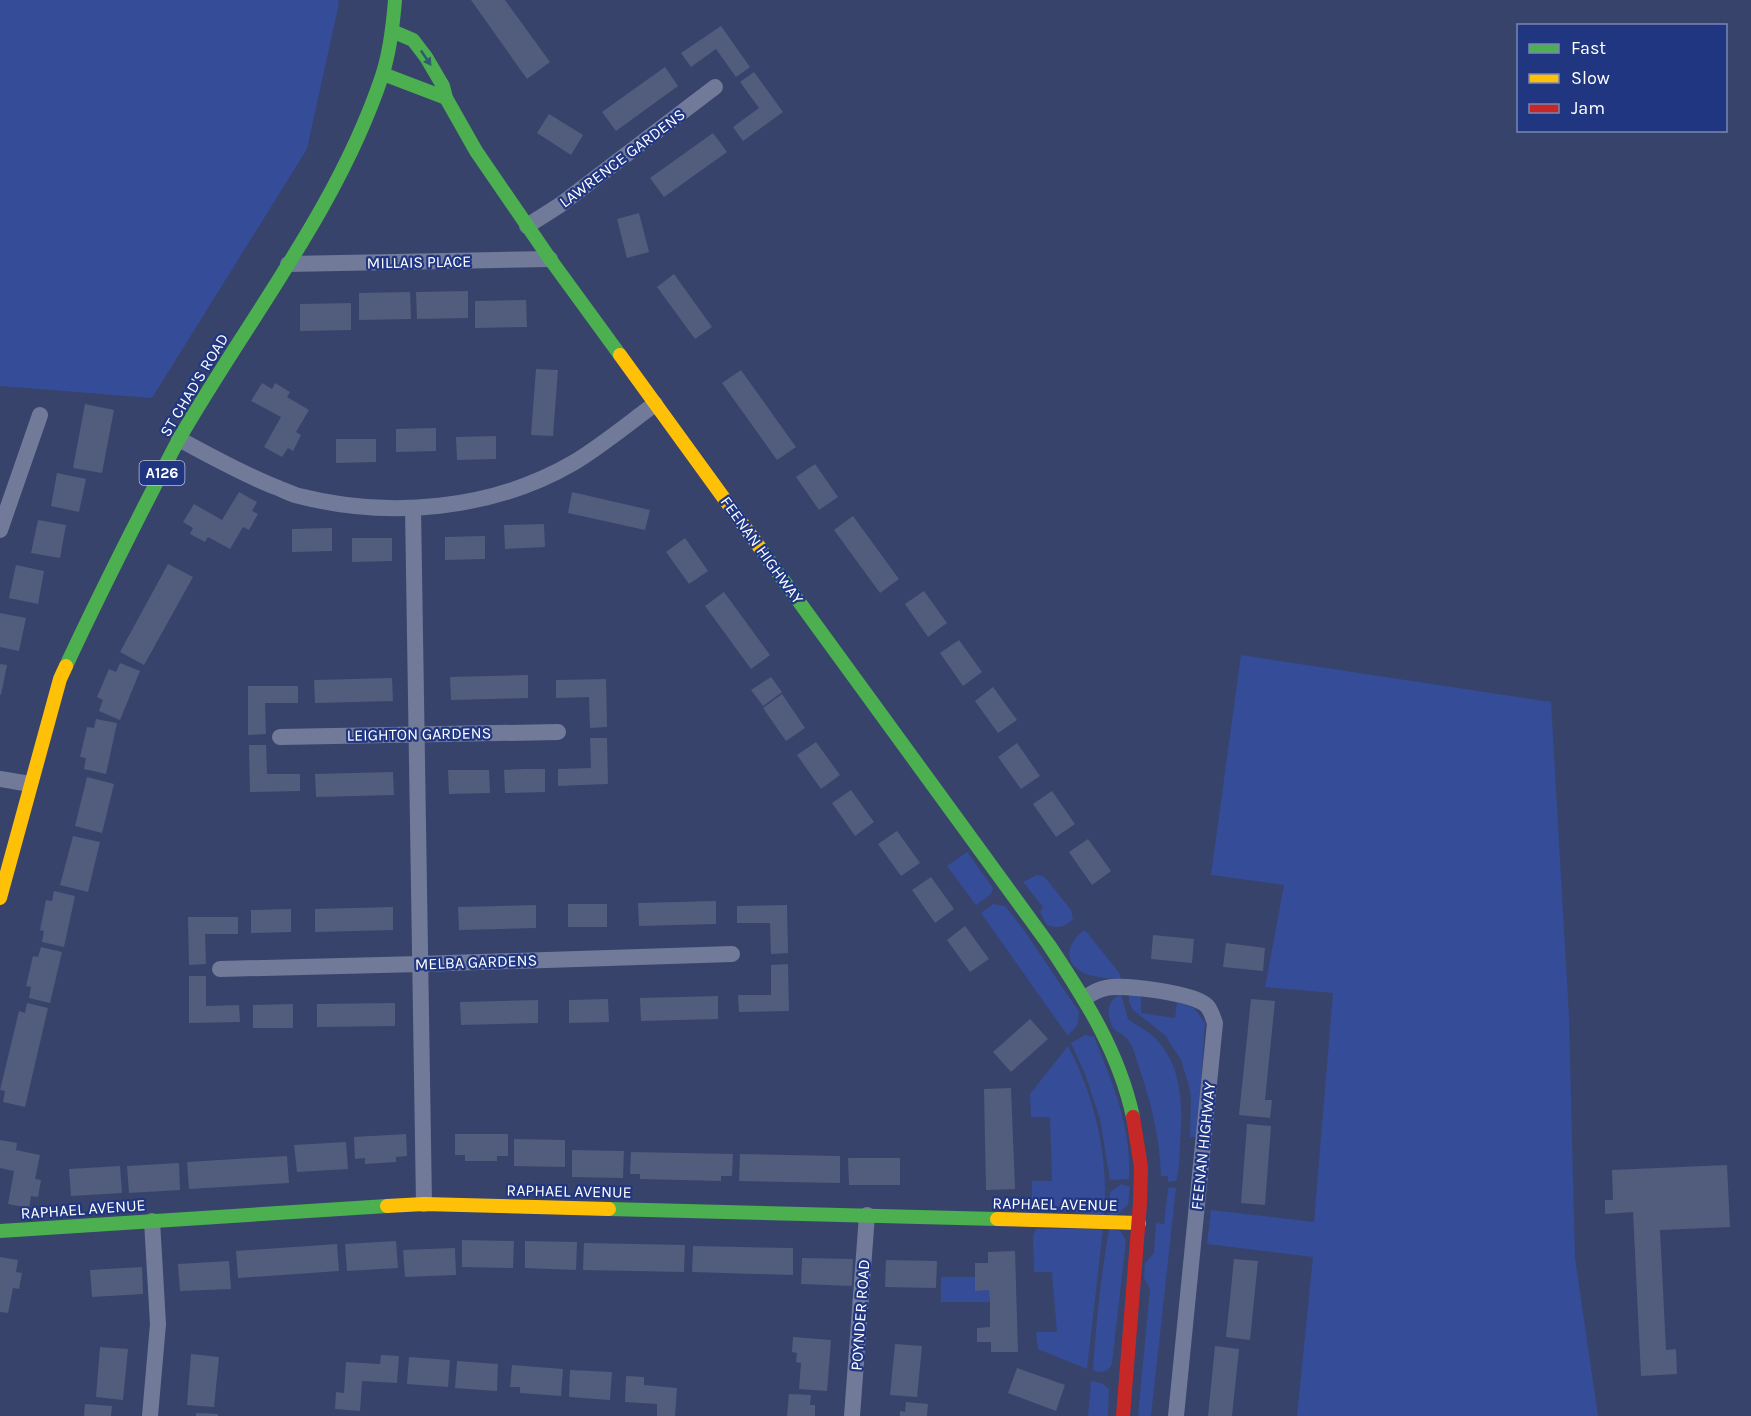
<svg xmlns="http://www.w3.org/2000/svg" width="1751" height="1416" viewBox="0 0 1751 1416" font-family="Karla,sans-serif">
<style>
.green{fill:#354c98}
.building{fill:#525c7d}
.lines{fill:none;stroke-linecap:round;stroke-linejoin:round}
.street{stroke:#727a99;stroke-width:16}
.fast{stroke:#4caf50;stroke-width:14}
.slow{stroke:#ffc107;stroke-width:14}
.jam{stroke:#c62828;stroke-width:14}
.oneway{fill:#2e5a72}
.labels{text-anchor:middle;dominant-baseline:central;stroke-width:4.5;stroke-linejoin:round;paint-order:stroke}
.shield{fill:#213681;stroke:#bcc3d9;stroke-width:1.5}
.shield-label{font-size:15px;font-weight:bold;fill:#fff}
.street-label{font-size:16px;fill:#fff;stroke:#213681}
</style>
<rect width="100%" height="100%" fill="#37436b"/>
<!-- green -->
<g class="green">
<polygon points="0,0 338,0 339,3 307,149 152,398 0,386"/>
<polygon points="1241,655 1551,702 1569,1017 1575,1258 1598,1416 1297,1416 1313,1257 1207,1244 1211,1210 1314,1222 1333,993 1265,987 1284,885 1211,875"/>
<polygon points="967,852 993,888 991,894 976,905 947,866"/>
<path d="M1037,875L1043,876L1047,880L1071,910L1073,919C1066,927 1057,929 1047,925L1040,912L1043,907L1023,882Z"/>
<polygon points="993,904 1005,906 1024,930 1079,1012 1078,1024 1068,1036 981,913"/>
<path d="M1085,930L1120,974L1121,980C1111,978 1099,978 1089,975C1062,966 1065,943 1085,930Z"/>
<path d="M1121,994L1128,1019C1137,1026 1147,1030 1155,1038C1183,1066 1183,1108 1180,1144C1180,1156 1179,1170 1176,1181L1168,1182V1176H1161C1160,1138 1151,1102 1139,1067C1136,1059 1134,1047 1128,1040C1121,1030 1112,1035 1109,1016C1107,1006 1112,998 1121,994Z"/>
<polygon points="1129,994 1141,994 1141,1013 1175,1018 1177,1002 1194,1008 1205,1023 1197,1137 1190,1137 1191,1097 1189,1086 1181,1060 1165,1035 1133,1010 1129,1002"/>
<path d="M1085,1035L1094,1037C1113,1083 1132,1129 1129,1179L1110,1180L1100,1119L1085,1074L1071,1043Z"/>
<path d="M1068,1046C1095,1098 1109,1156 1104,1215L1032,1208V1181H1052L1050,1117H1031L1030,1094Z"/>
<polygon points="1121,1184 1130,1187 1128,1205 1118,1214 1109,1215 1110,1192"/>
<polygon points="1170,1187 1176,1188 1151,1416 1138,1416 1150,1289 1144,1278 1145,1263 1154,1253 1156,1223 1164,1224 1168,1189"/>
<polygon points="1036,1229 1103,1229 1087,1369 1038,1349 1036,1332 1057,1332 1052,1272 1034,1272 1033,1236"/>
<path d="M1109,1229L1120,1231L1126,1240L1112,1364C1109,1372 1099,1374 1093,1370C1096,1323 1101,1275 1109,1229Z"/>
<polygon points="941,1277 975,1277 975,1290 989,1290 990,1302 941,1302"/>
<polygon points="1093,1381 1103,1384 1109,1389 1108,1416 1088,1416 1091,1382"/>
</g>
<!-- building -->
<g class="building">
<polygon points="471,0 505,0 550,62 527,79"/>
<polygon points="721,26 750,67 736,77 716,49 691,67 681,53"/>
<polygon points="665,67 678,86 616,131 602,112"/>
<polygon points="754,72 783,112 743,141 733,127 759,108 740,82"/>
<polygon points="549,114 583,135 571,155 537,133"/>
<polygon points="713,133 727,152 664,197 650,178"/>
<polygon points="639,213 649,252 627,258 617,219"/>
<polygon points="674,274 712,327 695,339 657,287"/>
<polygon points="468,291 468,318 417,319 416,292"/>
<polygon points="410,292 411,319 359,320 359,293"/>
<polygon points="526,300 527,327 475,328 475,301"/>
<polygon points="351,303 351,330 300,331 300,304"/>
<polygon points="536,369 558,370 553,436 531,435"/>
<polygon points="741,370 796,447 777,460 722,383"/>
<polygon points="262,383 272,389 275,383 290,392 287,397 309,410 296,432 301,435 293,451 288,448 282,457 264,447 281,417 251,401"/>
<polygon points="85,404 114,410 102,473 73,468"/>
<polygon points="436,428 436,451 396,452 396,429"/>
<polygon points="496,436 496,459 457,460 456,437"/>
<polygon points="336,439 376,439 376,462 336,463"/>
<polygon points="815,464 838,497 819,510 796,477"/>
<polygon points="57,473 86,479 79,512 51,506"/>
<polygon points="239,492 257,502 252,511 258,514 249,530 243,527 230,549 208,537 205,542 190,534 193,528 183,522 194,504 222,520"/>
<polygon points="572,492 650,510 645,530 568,513"/>
<polygon points="853,516 899,579 880,593 834,530"/>
<polygon points="38,520 66,525 60,558 31,553"/>
<polygon points="544,524 545,547 505,549 504,525"/>
<polygon points="332,528 332,551 292,552 292,529"/>
<polygon points="485,536 485,559 445,560 445,537"/>
<polygon points="352,538 392,538 392,561 352,562"/>
<polygon points="685,538 708,571 689,584 666,552"/>
<polygon points="168,564 193,577 144,665 120,652"/>
<polygon points="16,565 44,571 38,604 9,598"/>
<polygon points="924,591 947,623 928,637 905,604"/>
<polygon points="724,592 770,655 751,669 705,606"/>
<polygon points="0,613 26,618 19,651 0,647"/>
<polygon points="959,640 982,672 963,686 940,653"/>
<polygon points="120,663 140,671 120,720 99,711 103,700 97,697 109,669 116,672"/>
<polygon points="0,664 7,665 1,695 0,694"/>
<polygon points="528,675 528,698 451,700 450,677"/>
<polygon points="771,677 782,692 763,706 751,690"/>
<polygon points="392,678 393,701 315,703 314,680"/>
<polygon points="606,679 607,727 590,728 589,697 556,698 556,680"/>
<polygon points="248,686 298,686 298,703 265,703 266,734 248,735"/>
<polygon points="993,687 1017,720 998,733 975,701"/>
<polygon points="782,694 805,728 786,741 763,708"/>
<polygon points="96,719 117,723 106,774 84,769 86,758 80,757 87,727 94,728"/>
<polygon points="590,738 607,738 608,784 558,786 558,769 591,768"/>
<polygon points="816,742 840,775 821,789 797,755"/>
<polygon points="1017,743 1040,776 1021,789 998,757"/>
<polygon points="249,745 266,745 267,774 300,774 300,791 250,792"/>
<polygon points="525,769 545,769 545,792 505,793 504,770"/>
<polygon points="448,770 489,770 490,793 449,794"/>
<polygon points="393,772 394,795 316,797 315,774"/>
<polygon points="87,777 114,784 102,833 75,826"/>
<polygon points="851,790 874,822 855,836 832,803"/>
<polygon points="1052,791 1075,824 1056,837 1033,804"/>
<polygon points="897,831 920,863 901,876 878,844"/>
<polygon points="73,836 100,842 88,892 60,885"/>
<polygon points="1088,839 1111,871 1092,885 1069,852"/>
<polygon points="931,877 954,909 935,923 912,890"/>
<polygon points="54,891 75,896 64,947 42,942 44,931 40,930 46,900 52,901"/>
<polygon points="716,901 716,924 639,926 638,903"/>
<rect x="568" y="904" width="39" height="23"/>
<polygon points="536,905 536,928 459,930 458,907"/>
<polygon points="787,905 788,953 771,954 770,923 737,923 737,906"/>
<polygon points="393,907 393,930 315,932 315,909"/>
<polygon points="291,909 291,932 251,933 251,910"/>
<polygon points="188,917 238,917 238,934 205,934 206,964 189,965"/>
<polygon points="965,926 989,959 970,972 947,940"/>
<polygon points="1153,935 1194,939 1192,963 1151,959"/>
<polygon points="1226,943 1265,948 1263,971 1223,967"/>
<polygon points="41,947 62,952 50,1003 29,998 31,987 26,986 33,956 38,957"/>
<polygon points="788,964 789,1011 739,1012 738,995 771,995 771,965"/>
<polygon points="189,976 206,976 206,1006 239,1005 240,1022 189,1023"/>
<polygon points="718,996 718,1019 641,1021 640,998"/>
<polygon points="608,999 609,1022 569,1023 569,1000"/>
<polygon points="1251,999 1275,1001 1265,1100 1272,1100 1270,1118 1239,1115"/>
<polygon points="538,1000 538,1023 461,1025 460,1002"/>
<polygon points="27,1003 48,1008 25,1107 3,1102 5,1091 0,1090 19,1011 25,1013"/>
<polygon points="395,1003 395,1026 317,1027 317,1004"/>
<polygon points="293,1004 293,1028 253,1028 253,1005"/>
<polygon points="1030,1019 1048,1039 1011,1072 993,1052"/>
<polygon points="1011,1088 1015,1189 986,1190 984,1089"/>
<polygon points="1247,1124 1271,1126 1265,1205 1241,1203"/>
<polygon points="406,1134 407,1156 396,1157 396,1162 365,1164 365,1158 355,1159 354,1137"/>
<polygon points="455,1134 508,1134 508,1156 497,1156 497,1161 465,1161 465,1155 455,1155"/>
<polygon points="514,1139 565,1140 565,1167 514,1166"/>
<polygon points="0,1140 17,1143 16,1150 40,1155 35,1179 41,1180 38,1197 31,1196 29,1208 8,1204 14,1171 0,1168"/>
<polygon points="346,1142 348,1169 297,1172 294,1145"/>
<polygon points="572,1150 624,1151 623,1178 572,1177"/>
<polygon points="631,1152 733,1154 732,1176 721,1176 721,1181 640,1179 640,1174 630,1174"/>
<polygon points="740,1154 840,1156 840,1183 739,1181"/>
<polygon points="287,1156 289,1183 189,1189 187,1162"/>
<polygon points="848,1158 900,1158 900,1185 849,1185"/>
<polygon points="179,1163 180,1190 129,1193 127,1166"/>
<polygon points="1727,1165 1730,1227 1660,1230 1666,1350 1676,1349 1677,1374 1641,1376 1633,1212 1605,1214 1605,1200 1613,1200 1612,1170"/>
<polygon points="120,1166 122,1193 71,1196 69,1169"/>
<polygon points="462,1240 514,1241 513,1268 462,1267"/>
<polygon points="396,1241 398,1268 347,1271 345,1244"/>
<polygon points="525,1241 577,1242 576,1270 525,1268"/>
<polygon points="584,1243 685,1245 684,1272 583,1270"/>
<polygon points="337,1244 339,1271 238,1278 236,1251"/>
<polygon points="693,1246 793,1248 793,1275 692,1272"/>
<polygon points="455,1248 456,1275 405,1277 403,1250"/>
<polygon points="1015,1251 1018,1352 991,1352 991,1342 977,1342 977,1328 990,1327 990,1302 989,1290 975,1291 975,1263 988,1263 988,1252"/>
<polygon points="0,1257 18,1260 16,1272 22,1273 19,1289 13,1288 8,1313 0,1312"/>
<polygon points="802,1258 853,1259 852,1286 801,1284"/>
<polygon points="1234,1259 1258,1261 1250,1340 1226,1337"/>
<polygon points="886,1260 937,1261 936,1288 885,1287"/>
<polygon points="229,1261 231,1289 180,1291 178,1264"/>
<polygon points="142,1267 143,1294 92,1297 90,1270"/>
<polygon points="793,1337 831,1340 827,1391 799,1389 801,1363 796,1362 797,1353 792,1352"/>
<polygon points="895,1344 922,1346 917,1397 890,1395"/>
<polygon points="1215,1346 1239,1349 1232,1416 1208,1416"/>
<polygon points="100,1347 128,1349 123,1400 96,1397"/>
<polygon points="191,1354 219,1357 214,1407 187,1405"/>
<polygon points="381,1355 399,1356 397,1383 362,1381 360,1411 335,1409 336,1392 344,1393 346,1362 380,1364"/>
<polygon points="409,1357 450,1360 448,1387 407,1384"/>
<polygon points="457,1361 498,1364 497,1391 455,1388"/>
<polygon points="512,1365 563,1369 561,1396 520,1393 520,1387 510,1387"/>
<polygon points="1017,1368 1065,1385 1056,1411 1008,1393"/>
<polygon points="570,1370 612,1372 610,1400 569,1397"/>
<polygon points="626,1376 644,1377 644,1385 677,1388 675,1416 657,1416 657,1404 625,1402"/>
<polygon points="789,1394 811,1395 810,1405 815,1405 815,1416 787,1416"/>
<polygon points="906,1402 928,1404 927,1416 900,1416 900,1411 905,1412"/>
<polygon points="85,1404 112,1406 111,1416 84,1416"/>
<polygon points="196,1413 218,1414 218,1416 196,1416"/>
</g>
<g class="lines">
<!-- street -->
<g class="street">
<polyline points="527,226 560,205 715,87"/>
<polyline points="288,264 550,259"/>
<path d="M179,439C210,456 241,473 273,486C282,489 290,494 299,496C389,519 492,510 573,463C600,447 629,423 655,404"/>
<polyline points="413,508 424,1204"/>
<polyline points="0,530 40,415"/>
<polyline points="280,737 558,732"/>
<polyline points="0,779 30,784"/>
<polyline points="220,969 420,964 732,954"/>
<path d="M1084,998C1091,994 1098,989 1106,988C1123,984 1196,993 1207,1006C1211,1010 1213,1018 1215,1023L1176,1416"/>
<polyline points="150,1416 158,1324 152,1221"/>
<polyline points="852,1416 867,1215"/>
</g>
<!-- fast -->
<g class="fast">
<polyline points="392,31 413,40 426,57 443,86 446,98 476,151 550,259 620,355"/>
<polyline points="383,74 446,98"/>
<path d="M760,548L1049,945C1085,999 1119,1052 1133,1117"/>
<path d="M66,666C91,612 117,560 144,507C156,484 167,461 179,439C248,319 338,208 382,76C390,52 393,25 395,0"/>
<polyline points="609,1209 997,1219"/>
<polyline points="0,1231 387,1206"/>
</g>
<!-- slow -->
<g class="slow">
<polyline points="620,355 760,548"/>
<polyline points="0,898 60,679 66,666"/>
<polyline points="387,1206 424,1204 609,1209"/>
<polyline points="997,1219 1139,1223"/>
</g>
<!-- jam -->
<polyline class="jam" points="1123,1416 1140,1203 1141,1167 1133,1117"/>
</g>
<!-- one-way arrows -->
<defs><path id="oneway-solid" d="M-6-.8H1V-3.2L6.5 0L1 3.2V.8H-6Z" transform="scale(1.5)"/></defs>
<use class="oneway" href="#oneway-solid" transform="translate(426 58) rotate(56)"/>
<g class="labels">
<!-- shield labels -->
<rect class="shield" x="139.5" y="461" width="45" height="24" rx="4.5"/>
<g class="shield-label">
<text x="162" y="473">A126</text>
</g>
<!-- street labels -->
<g class="street-label">
<text transform="translate(622 158) rotate(-37)">LAWRENCE GARDENS</text>
<text transform="translate(419 262) rotate(-1)">MILLAIS PLACE</text>
<text transform="translate(194 385) rotate(-59)">ST CHAD'S ROAD</text>
<text transform="translate(762 550) rotate(54)">FEENAN HIGHWAY</text>
<text transform="translate(419 734) rotate(-1)">LEIGHTON GARDENS</text>
<text transform="translate(476 962) rotate(-2)">MELBA GARDENS</text>
<text transform="translate(1203 1146) rotate(-84)">FEENAN HIGHWAY</text>
<text transform="translate(569 1191) rotate(1)">RAPHAEL AVENUE</text>
<text transform="translate(1055 1204) rotate(1)">RAPHAEL AVENUE</text>
<text transform="translate(83 1209) rotate(-4)">RAPHAEL AVENUE</text>
<text transform="translate(860 1315) rotate(-86)">POYNDER ROAD</text>
</g>
</g>
<!-- legend -->
<rect x="1517" y="24" width="210" height="108" fill="#213681" stroke="#7a86b3" stroke-width="1.5"/>
<rect x="1529" y="44" width="30" height="9" fill="#4caf50" stroke="#7a86b3" stroke-width="1.5"/>
<text x="1571" y="54" font-size="18" fill="#ffffff">Fast</text>
<rect x="1529" y="74" width="30" height="9" fill="#ffc107" stroke="#7a86b3" stroke-width="1.5"/>
<text x="1571" y="84" font-size="18" fill="#ffffff">Slow</text>
<rect x="1529" y="104" width="30" height="9" fill="#c62828" stroke="#7a86b3" stroke-width="1.5"/>
<text x="1571" y="114" font-size="18" fill="#ffffff">Jam</text>
</svg>
